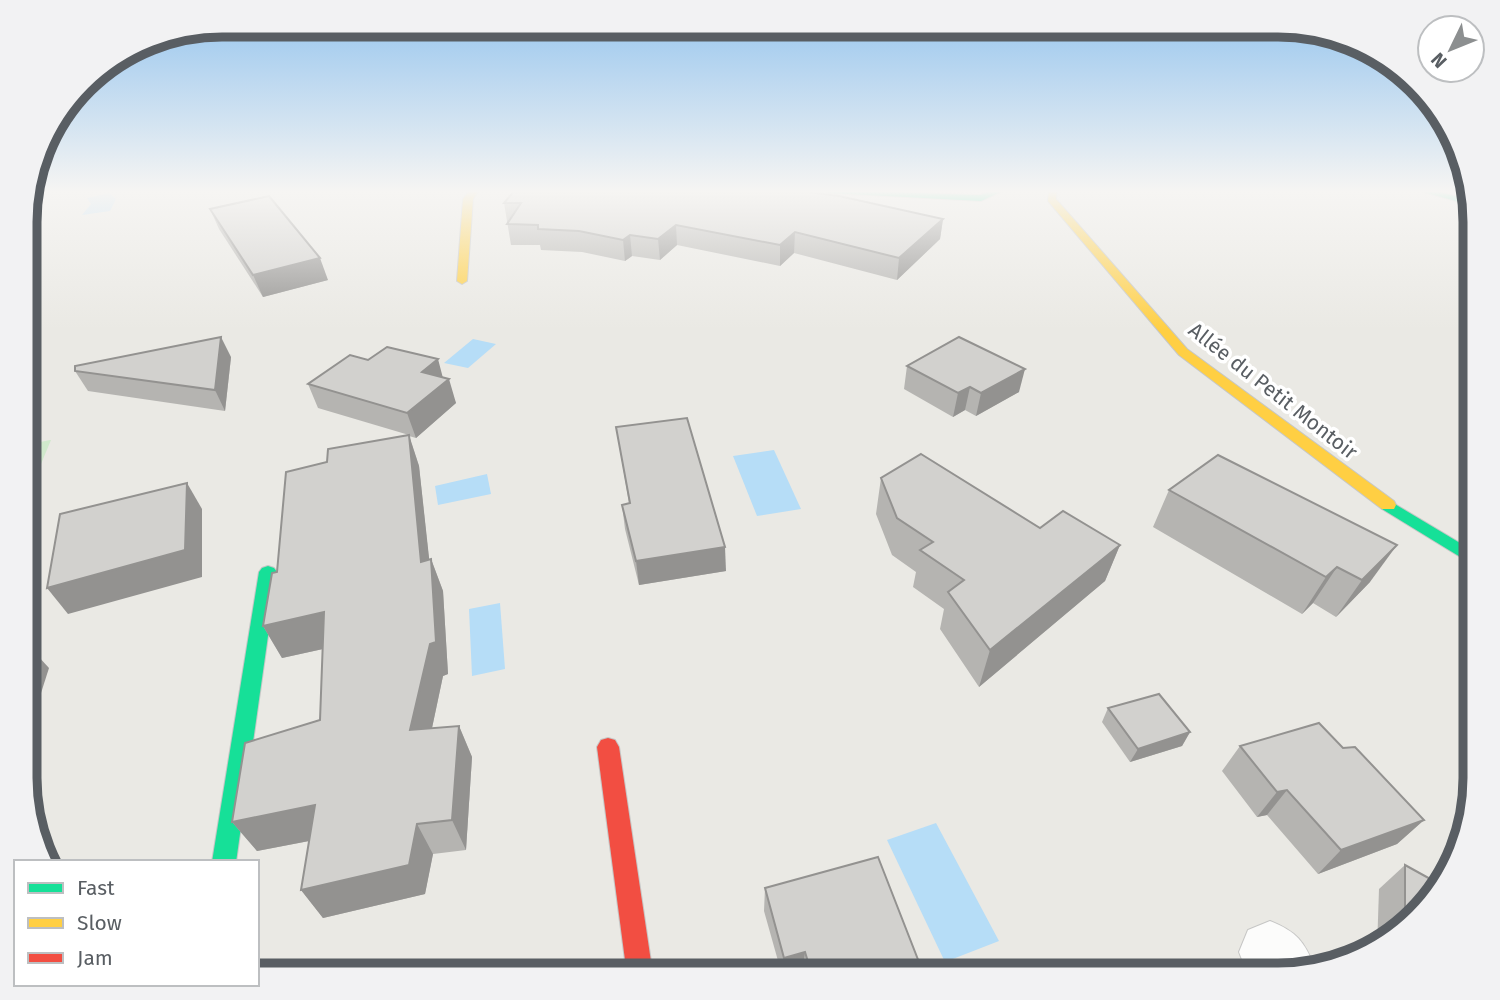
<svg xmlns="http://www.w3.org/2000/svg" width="1500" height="1000" viewBox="0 0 1500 1000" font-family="'Fira Sans',sans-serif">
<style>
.green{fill:#d0e9cc}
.water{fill:#b6ddf7}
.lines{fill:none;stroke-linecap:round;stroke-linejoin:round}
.street-casing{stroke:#c6c6c5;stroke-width:2}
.fast-casing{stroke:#c6c7c6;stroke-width:2}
.slow-casing{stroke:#c6c7c6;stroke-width:2}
.jam-casing{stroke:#c6c7c6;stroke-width:2}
.street{fill:#fcfcfb;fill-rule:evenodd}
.fast{fill:#16e098;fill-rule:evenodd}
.slow{fill:#ffcf43;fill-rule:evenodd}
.jam{fill:#f24e42;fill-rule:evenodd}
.wall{fill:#b5b4b1}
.shaded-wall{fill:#939290}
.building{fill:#d2d1ce;stroke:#939290;stroke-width:2}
.labels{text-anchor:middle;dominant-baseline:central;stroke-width:7;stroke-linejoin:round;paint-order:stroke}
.street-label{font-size:21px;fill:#595e63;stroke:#fff}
.rim{fill:none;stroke:#595e63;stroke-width:9}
</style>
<rect width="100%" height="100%" fill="#eae9e4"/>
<!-- green -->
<polygon class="green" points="50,440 51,440 26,500 26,445"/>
<!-- water -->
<g class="water">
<polygon points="109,193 116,199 110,211 82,215 91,204 87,198"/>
<polygon points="473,339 496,344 468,368 444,363"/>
<polygon points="774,450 801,509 757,516 733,456"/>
<polygon points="487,474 491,494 438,505 435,486"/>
<polygon points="500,603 505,669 472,676 469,609"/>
<polygon points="936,823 999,941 945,962 887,840"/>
</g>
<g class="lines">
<defs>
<path id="street" d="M1270,921C1297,932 1304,941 1315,968L1290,975H1248L1239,952L1248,930Z"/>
<g id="fast">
<polygon points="825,190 980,195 993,190 1005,190 981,201 829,193"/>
<polygon points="1416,190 1431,190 1472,200 1474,206"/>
<polygon points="1388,500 1475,552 1475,566 1382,509 1380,505 1382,501"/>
<polygon points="268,566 274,568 277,572 236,862 212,862 259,572 262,568"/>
</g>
<g id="slow">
<polygon points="470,190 479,190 473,199 467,281 462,284 457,281 463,199"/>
<polygon points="1049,190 1057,190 1056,199 1187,349 1394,501 1396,505 1394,509 1382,509 1179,355 1048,201"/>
</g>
<polygon id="jam" points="608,738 615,740 619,747 653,975 627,975 597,747 601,740"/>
</defs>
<!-- street casing -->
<use href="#street" class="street-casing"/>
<!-- fast casing -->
<use href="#fast" class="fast-casing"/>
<!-- slow casing -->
<use href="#slow" class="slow-casing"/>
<!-- jam casing -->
<use href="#jam" class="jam-casing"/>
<!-- street -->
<use href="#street" class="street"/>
<!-- fast -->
<use href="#fast" class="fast"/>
<!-- slow -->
<use href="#slow" class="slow"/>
<!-- jam -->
<use href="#jam" class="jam"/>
</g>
<!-- wall -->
<g class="wall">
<polygon points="515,190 943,219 940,239 897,280 794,253 780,266 677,245 660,260 632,256 625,261 582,252 541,250 540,245 511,245 504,203"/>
<polygon points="210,209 328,280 263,297 219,229"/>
<polygon points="231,357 225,411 88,391 75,371"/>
<polygon points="907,366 1019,392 976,416 965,410 953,417 904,389"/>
<polygon points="443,377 456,403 416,438 409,436 419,466 429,560 431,559 443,591 448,674 443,676 432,728 459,726 472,757 466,850 433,854 425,894 323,918 301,890 309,841 257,851 232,822 320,720 323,649 282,658 263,626 277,572 327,462 409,435 318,408 308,384"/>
<polygon points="616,427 726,571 639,585 625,529 622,505 629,503"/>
<polygon points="881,478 1040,528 1120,545 1105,581 979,687 940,629 944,609 913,587 916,572 892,555 876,514"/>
<polygon points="1169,490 1370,582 1336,617 1313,603 1302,614 1153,527"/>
<polygon points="1475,508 1475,537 1466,533"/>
<polygon points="1108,708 1190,732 1182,746 1130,762 1102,722"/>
<polygon points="1240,746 1343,748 1424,820 1397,844 1318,874 1267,815 1257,817 1222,771"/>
<polygon points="1405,865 1442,888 1377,949 1379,889"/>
<polygon points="765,888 924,975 803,975 802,974 796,975 782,975 764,911"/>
</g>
<!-- shaded-wall -->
<g class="shaded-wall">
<polygon points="943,219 940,239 897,280 899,258"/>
<polygon points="676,225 677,245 660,260 658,239"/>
<polygon points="795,232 794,253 780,266 780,245"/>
<polygon points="630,235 632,256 625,261 623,240"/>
<polygon points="320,258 328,280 263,297 253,275"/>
<polygon points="221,337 231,357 225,411 215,390"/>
<polygon points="438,359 444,382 449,379 456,403 416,438 407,413 422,372"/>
<polygon points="1025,369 1019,392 976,416 981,393"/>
<polygon points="970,387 965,410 953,417 958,393"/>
<polygon points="409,435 419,466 433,594 421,562"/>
<polygon points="187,483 202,509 202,577 68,614 47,588"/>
<polygon points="1120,545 1105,581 979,687 990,650"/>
<polygon points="1397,545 1370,582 1336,617 1362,580"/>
<polygon points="725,547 726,571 639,585 636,561"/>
<polygon points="431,559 443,591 448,674 443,676 425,761 410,730"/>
<polygon points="1337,567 1313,603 1302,614 1326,577"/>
<polygon points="324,612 341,645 282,658 263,626"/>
<polygon points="26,643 49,668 26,740"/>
<polygon points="459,726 472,757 466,850 452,820"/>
<polygon points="1190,732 1182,746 1130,762 1138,749"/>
<polygon points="1287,790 1267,815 1257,817 1277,792"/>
<polygon points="315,805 335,836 257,851 232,822"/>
<polygon points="1424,820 1397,844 1318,874 1341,850"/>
<polygon points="417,824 433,854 425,894 323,918 301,890"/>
<polygon points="805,952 802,974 796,975 783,975 784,958"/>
</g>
<!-- building -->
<g class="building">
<polygon points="515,190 792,190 839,196 943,219 899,258 795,232 780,245 676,225 658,239 630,235 623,240 579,231 538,229 538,225 507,224 521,203 504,203"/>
<polygon points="269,196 320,258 253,275 210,209"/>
<polygon points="221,337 215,390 75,371 75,366"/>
<polygon points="959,337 1025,369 981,393 970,387 958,393 907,366"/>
<polygon points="387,347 438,359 422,372 449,379 407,413 308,384 350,355 368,360"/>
<polygon points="687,418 725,547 636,561 622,505 630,503 616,427"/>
<polygon points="409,435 421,562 431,559 436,642 430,644 410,730 459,726 452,820 417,824 409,865 301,890 315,805 232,822 245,743 320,720 324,612 263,626 272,573 277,572 286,472 327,462 328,449"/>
<polygon points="921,454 1040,528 1063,511 1120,545 990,650 948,592 964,580 920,550 933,542 897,518 881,478"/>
<polygon points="1218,455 1397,545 1362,580 1337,567 1326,577 1169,490"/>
<polygon points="187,483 185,550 47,588 60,514"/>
<polygon points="1159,694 1190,732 1138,749 1108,708"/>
<polygon points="1319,723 1343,748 1355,747 1424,820 1341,850 1287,790 1277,792 1240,746"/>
<polygon points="878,857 924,975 812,975 805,952 784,958 765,888"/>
<polygon points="1405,865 1443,886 1442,888 1405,923"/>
</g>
<!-- sky -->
<linearGradient id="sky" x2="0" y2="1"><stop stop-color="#94c4ee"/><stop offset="0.58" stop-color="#f6f5f3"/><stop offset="1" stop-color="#f6f5f3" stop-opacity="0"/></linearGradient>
<rect width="1500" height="330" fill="url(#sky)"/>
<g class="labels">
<!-- street labels -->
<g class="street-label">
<text transform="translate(1273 391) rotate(38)">Allée du Petit Montoir</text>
</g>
</g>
<!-- crop -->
<path d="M0 0H1500V1000H0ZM222 37H1278A185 185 0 0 1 1463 222V778A185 185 0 0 1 1278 963H222A185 185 0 0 1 37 778V222A185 185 0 0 1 222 37Z" fill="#f2f2f3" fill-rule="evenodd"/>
<path class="rim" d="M222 37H1278A185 185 0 0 1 1463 222V778A185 185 0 0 1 1278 963H222A185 185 0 0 1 37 778V222A185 185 0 0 1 222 37Z"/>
<!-- legend -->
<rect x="14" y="860" width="245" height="126" fill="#ffffff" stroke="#bdbfc1" stroke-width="2"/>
<rect x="28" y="883" width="35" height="10" fill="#16e098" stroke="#bdbfc1" stroke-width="2"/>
<text x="77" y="895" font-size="21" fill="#595e63">Fast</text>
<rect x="28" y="918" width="35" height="10" fill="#ffcf43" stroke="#bdbfc1" stroke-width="2"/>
<text x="77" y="930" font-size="21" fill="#595e63">Slow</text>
<rect x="28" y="953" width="35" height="10" fill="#f24e42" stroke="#bdbfc1" stroke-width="2"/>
<text x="77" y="965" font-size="21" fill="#595e63">Jam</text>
<!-- north arrow -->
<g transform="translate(1451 49) rotate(227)"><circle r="33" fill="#ffffff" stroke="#bdbfc1" stroke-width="2"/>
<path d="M0-5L12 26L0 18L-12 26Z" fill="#8c8f90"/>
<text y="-10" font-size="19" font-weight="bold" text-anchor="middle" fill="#595e63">N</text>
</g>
</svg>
